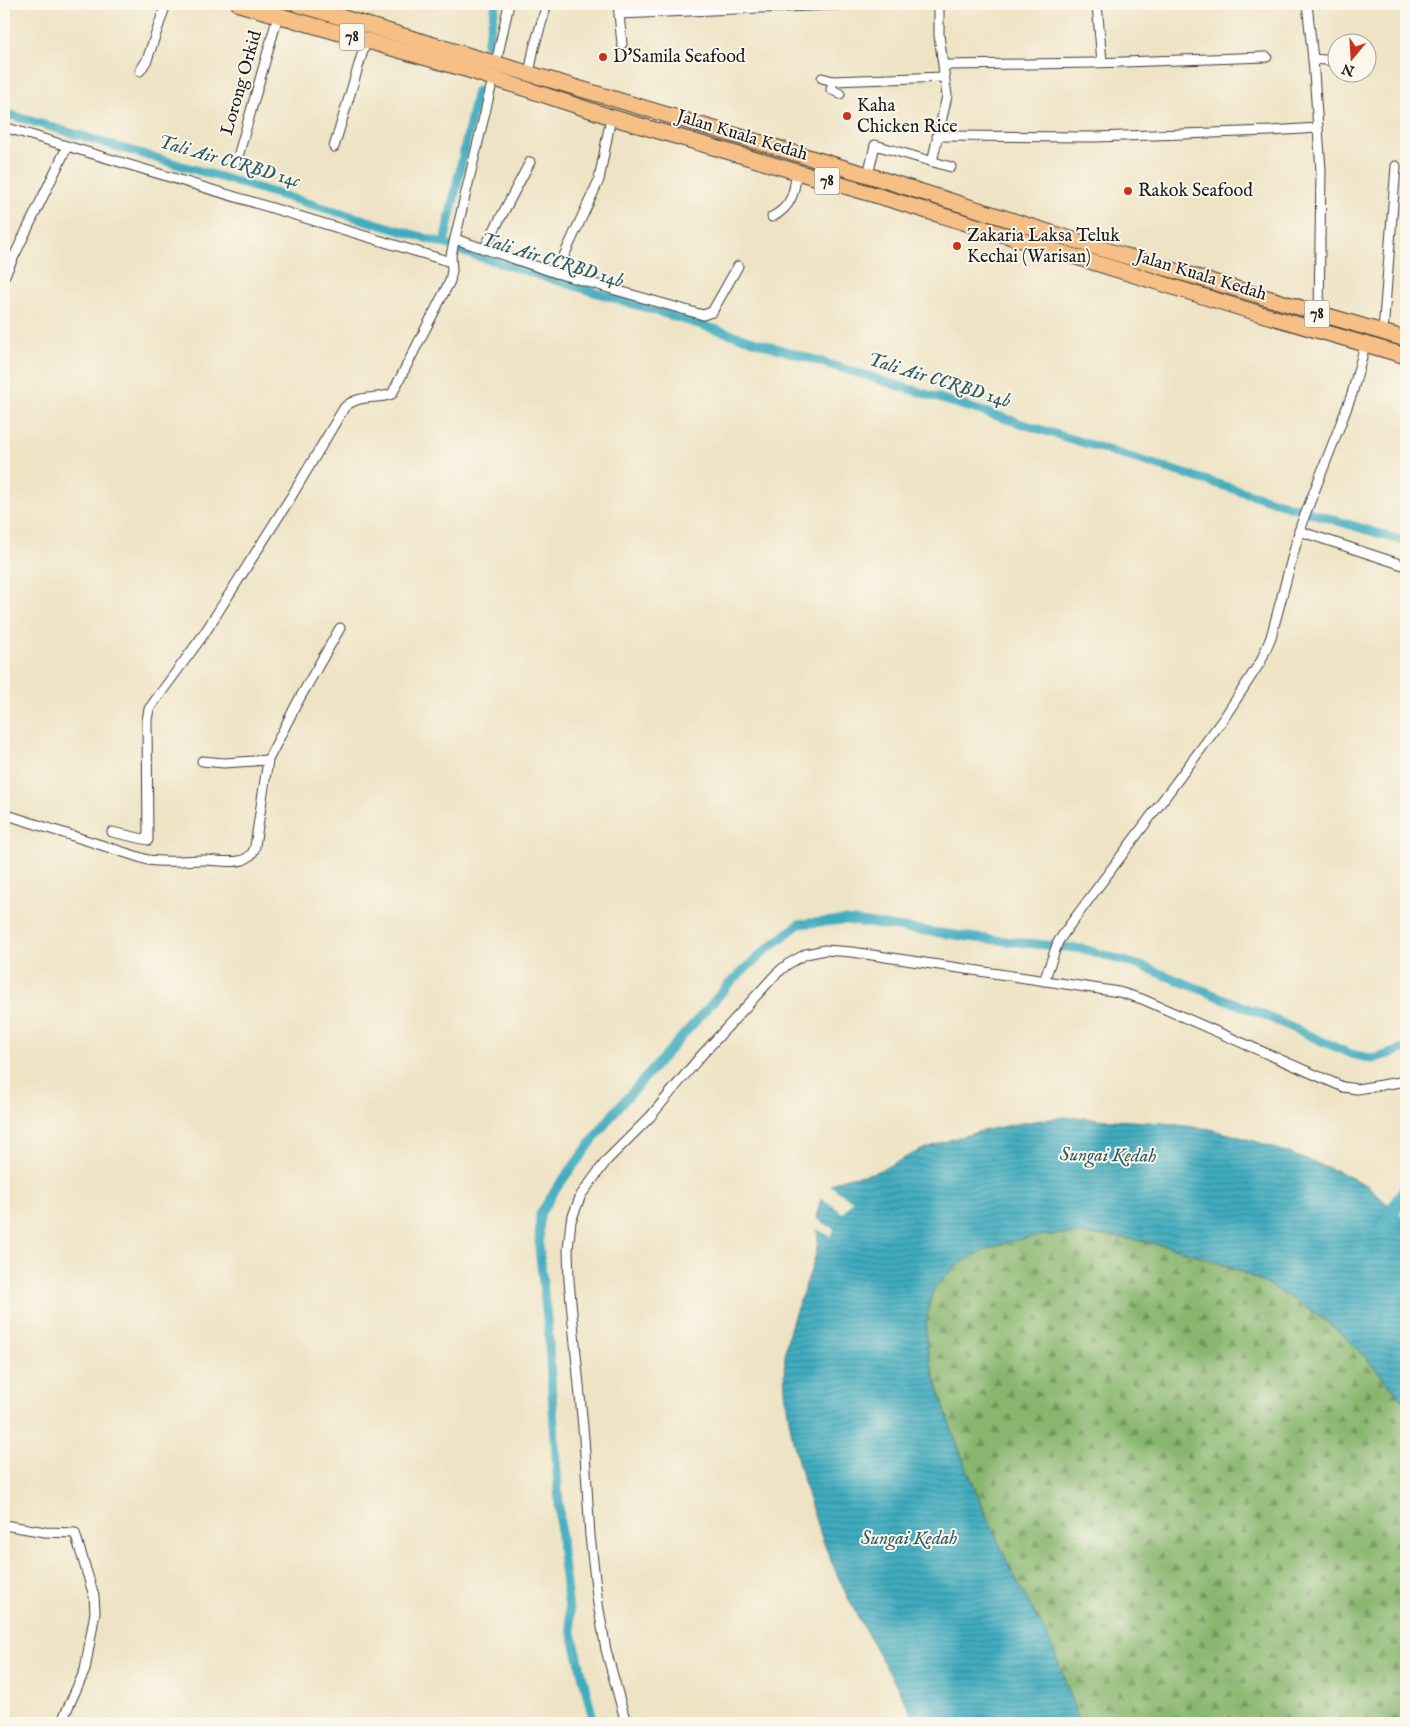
<svg xmlns="http://www.w3.org/2000/svg" width="1410" height="1727" viewBox="0 0 1410 1727" font-family="'IM FELL English',serif">
<style>
.forest{fill:url(#forest-firs);stroke:#526945}
.water{fill:url(#water-rules);stroke:#2e646e}
.pier{fill:#eee3c4}
.lines{fill:none;stroke-linecap:round;stroke-linejoin:round}
.canal{stroke:#40acbf;stroke-width:9}
.river{stroke:#40acbf;stroke-width:15}
.minor-casing{stroke:#3c3a35;stroke-width:11}
.primary-casing{stroke:#3c3a35;stroke-width:17}
.minor{stroke:#fff;stroke-width:9}
.primary{stroke:#f5bf86;stroke-width:15}
.poi-dot{fill:#c8321e;stroke:#fbf7ec;stroke-width:2}
.labels{text-anchor:middle;dominant-baseline:central;stroke-width:4;stroke-linejoin:round;paint-order:stroke}
.shield{fill:#fbf7ec;stroke:#5f5e5a;stroke-width:1}
.shield-label{font-size:16px;font-weight:bold;fill:#1c1c1c}
.poi-label{font-size:18px;fill:#1c1c1c;stroke:#fbf7ec;text-anchor:start}
.street-label{font-size:18px;fill:#1c1c1c;stroke:#fbf7ec}
.water-label{font-size:19px;font-style:italic;fill:#2c5d65;stroke:#fbf7ec}
</style>
<defs>
<pattern id="forest-firs" width="22" height="20" patternUnits="userSpaceOnUse" patternTransform="scale(1.25)"><rect width="22" height="20" fill="#88b66e"/><path d="M5 1l3.5 6h-7zM16 11l3.5 6h-7z" fill="#6e935a"/></pattern>
<pattern id="water-rules" width="6" height="5" patternUnits="userSpaceOnUse" patternTransform="scale(1.25)"><rect width="6" height="5" fill="#40acbf"/><path d="M0 2.5h6" fill="none" stroke="#358b9a"/></pattern>
</defs>
<rect width="100%" height="100%" fill="#fbf7ec"/>
<filter id="ink" filterUnits="userSpaceOnUse"><feTurbulence type="fractalNoise" baseFrequency=".02" numOctaves="2"/><feDisplacementMap in="SourceGraphic" scale="10" xChannelSelector="R" yChannelSelector="G"/><feConvolveMatrix kernelMatrix="1 2 1 2 8 2 1 2 1" color-interpolation-filters="sRGB"/></filter>
<filter id="wash" filterUnits="userSpaceOnUse"><feTurbulence type="fractalNoise" baseFrequency=".0096" numOctaves="4" result="noise"/><feDisplacementMap in="SourceGraphic" scale="20" xChannelSelector="R" yChannelSelector="G"/><feGaussianBlur stdDeviation="1.12" result="paint"/><feColorMatrix in="noise" values="0 0 0 0 0 0 0 0 0 0 0 0 0 0 0 0 0 1.4 0 .05"/><feComposite in="paint" operator="in"/></filter>
<g filter="url(#wash)">
<rect width="100%" height="100%" fill="#eee3c4"/>
<!-- forest -->
<polygon class="forest" points="1082,1234 1128,1239 1170,1247 1234,1269 1273,1287 1312,1312 1348,1338 1406,1404 1406,1723 1078,1723 1057,1659 1007,1562 954,1438 930,1361 925,1337 928,1310 932,1292 942,1277 961,1263 984,1250 1014,1240 1047,1235"/>
<!-- water -->
<path class="water" d="M1064,1117L1163,1123L1210,1129L1255,1141L1340,1172L1368,1186L1406,1221V1404C1387,1382 1369,1360 1349,1340C1330,1321 1297,1301 1274,1288C1192,1242 1054,1209 968,1259C943,1274 929,1288 927,1318C926,1325 925,1332 926,1338C928,1361 937,1384 944,1407C961,1459 983,1511 1007,1561C1023,1595 1044,1626 1058,1661C1066,1681 1073,1702 1078,1723H917C898,1686 876,1652 857,1615C828,1562 808,1504 794,1445C788,1416 782,1386 785,1356C788,1321 806,1290 815,1257C822,1234 810,1206 829,1187C840,1176 858,1177 872,1173C890,1167 906,1156 924,1149C969,1131 1016,1123 1064,1117Z"/>
<!-- pier -->
<g class="pier">
<polygon points="828,1184 852,1201 843,1213 819,1196"/>
<polygon points="815,1218 834,1229 830,1236 815,1228"/>
</g>
<g class="lines">
<!-- canal -->
<g class="canal">
<polyline points="487,44 496,4"/>
<polyline points="4,113 449,245"/>
<polyline points="444,243 477,91"/>
<polyline points="461,251 1406,542"/>
<polyline points="594,1723 572,1633 562,1553 548,1328 539,1247 540,1214 558,1186 616,1110 730,983 766,950 799,924 845,920 977,938 1084,949 1144,967 1257,1012 1351,1054 1373,1059 1406,1048"/>
</g>
<!-- river -->
<polyline class="river" points="1387,1226 1394,1209 1406,1190"/>
</g>
</g>
<g filter="url(#ink)">
<g class="lines">
<defs>
<g id="minor">
<polyline points="618,4 622,44"/>
<polyline points="1097,4 1102,62"/>
<polyline points="1307,4 1313,59 1321,170 1319,314"/>
<polyline points="620,14 855,4"/>
<polyline points="1313,59 1338,61"/>
<polyline points="496,63 509,4"/>
<polyline points="948,65 1094,63 1267,57"/>
<polyline points="140,71 147,60 166,4"/>
<polyline points="529,74 534,48 547,4"/>
<polyline points="822,78 833,81 944,77"/>
<polyline points="833,81 831,89 840,94"/>
<polyline points="4,127 451,262"/>
<polyline points="937,136 1095,137 1270,131 1318,128"/>
<polyline points="334,147 366,41"/>
<polyline points="237,160 278,16"/>
<polyline points="932,162 947,96 939,35 939,4"/>
<polyline points="868,175 875,145 951,167"/>
<path d="M772,217C791,207 795,193 796,173"/>
<polyline points="455,239 556,273 703,315 712,312 738,266"/>
<polyline points="484,249 530,162"/>
<polyline points="556,273 599,180 611,117"/>
<polyline points="4,277 67,147"/>
<polyline points="1383,332 1396,166"/>
<polyline points="1299,531 1406,566"/>
<polyline points="202,761 224,763 268,760"/>
<path d="M4,814L148,860C167,863 185,860 204,860C216,860 231,864 243,860C250,857 254,853 255,846L268,760L297,703L340,628"/>
<path d="M112,832L148,840L147,720L149,709L204,634L291,497L344,408C357,394 376,400 392,394L450,281L452,270L451,255L493,79"/>
<polyline points="1044,981 1058,942 1069,926 1224,718 1261,661 1271,637 1301,525 1339,428 1352,394 1365,345"/>
<polyline points="4,1525 45,1532 75,1533 94,1596 95,1612 85,1670 61,1723"/>
<polyline points="626,1723 606,1650 598,1604 590,1536 584,1438 569,1281 568,1249 571,1221 581,1195 607,1160 650,1117 699,1058 776,974 788,964 806,954 825,950 852,952 1119,992 1142,999 1343,1087 1357,1089 1406,1081"/>
</g>
<g id="primary">
<polyline points="239,4 465,69 611,117 892,200 1244,309 1406,356"/>
<polyline points="297,4 868,175 1112,252 1406,339"/>
</g>
</defs>
<!-- minor casing -->
<use href="#minor" class="minor-casing"/>
<!-- primary casing -->
<use href="#primary" class="primary-casing"/>
<!-- minor -->
<use href="#minor" class="minor"/>
<!-- primary -->
<use href="#primary" class="primary"/>
</g>
</g>
<!-- markers -->
<g class="poi-dot">
<circle cx="603" cy="57" r="5"/>
<circle cx="847" cy="116" r="5"/>
<circle cx="1128" cy="191" r="5"/>
<circle cx="957" cy="246" r="5"/>
</g>
<g class="labels">
<!-- shield labels -->
<g class="shield">
<rect x="339.5" y="23.5" width="25" height="27" rx="4"/>
<rect x="814.5" y="167.5" width="25" height="27" rx="4"/>
<rect x="1304.5" y="300.5" width="25" height="27" rx="4"/>
</g>
<g class="shield-label">
<text x="352" y="37">78</text>
<text x="827" y="181">78</text>
<text x="1317" y="314">78</text>
</g>
<!-- poi labels -->
<g class="poi-label">
<text x="613" y="57">D'Samila Seafood</text>
<text x="857" y="106">Kaha<tspan x="857" dy="21">Chicken Rice</tspan></text>
<text x="1138" y="191">Rakok Seafood</text>
<text x="967" y="236">Zakaria Laksa Teluk<tspan x="967" dy="21">Kechai (Warisan)</tspan></text>
</g>
<!-- street labels -->
<g class="street-label">
<text transform="translate(242 83) rotate(-74)">Lorong Orkid</text>
<text transform="translate(742 136) rotate(17)">Jalan Kuala Kedah</text>
<text transform="translate(1201 276) rotate(17)">Jalan Kuala Kedah</text>
</g>
<!-- water labels -->
<g class="water-label">
<text transform="translate(229 162) rotate(16)">Tali Air CCRBD 14c</text>
<text transform="translate(552 261) rotate(17)">Tali Air CCRBD 14b</text>
<text transform="translate(939 381) rotate(17)">Tali Air CCRBD 14b</text>
<text transform="translate(1108 1156) rotate(1)">Sungai Kedah</text>
<text x="909" y="1539">Sungai Kedah</text>
</g>
</g>
<!-- margin -->
<rect width="1410" height="1727" fill="none" stroke="#fbf7ec" stroke-width="20"/>
<!-- north arrow -->
<g transform="translate(1352 58) rotate(198)"><circle r="24" fill="#fbf7ec" stroke="#a29f99"/>
<path d="M0-4L9 19L0 12L-9 19Z" fill="#c8321e"/>
<text y="-8" font-size="14" font-weight="bold" text-anchor="middle" fill="#1c1c1c">N</text>
</g>
</svg>
